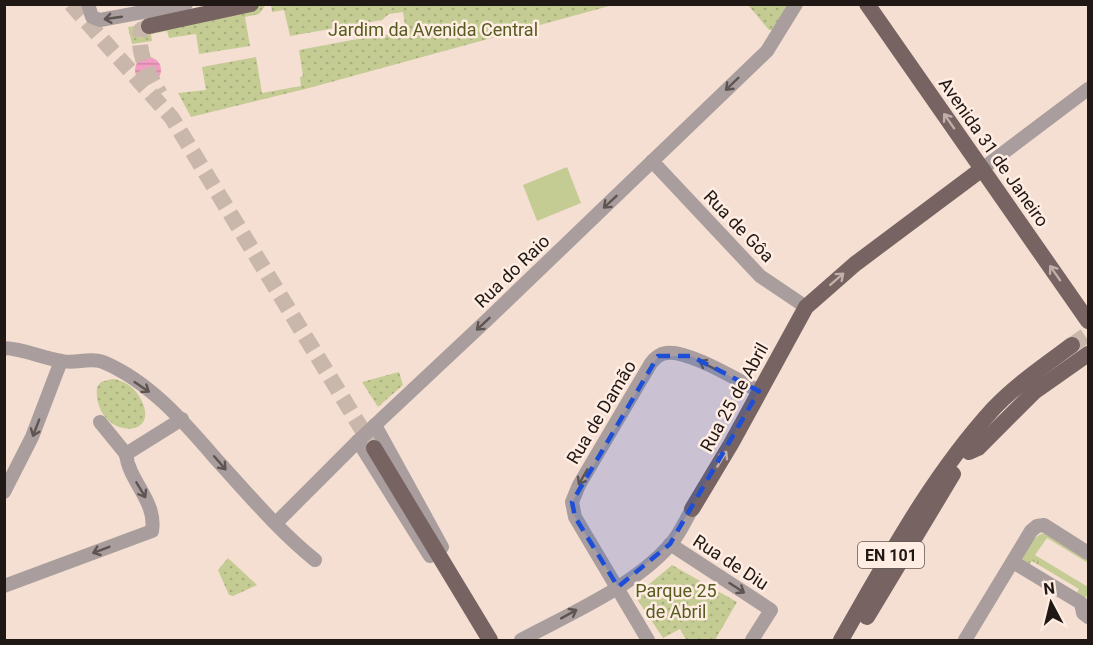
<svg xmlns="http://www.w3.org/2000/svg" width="1093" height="645" viewBox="0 0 1093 645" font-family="Roboto,sans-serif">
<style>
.grass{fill:url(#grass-tufts)}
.park{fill:url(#park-dots)}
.pitch{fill:#c5cc93}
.water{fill:url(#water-rules)}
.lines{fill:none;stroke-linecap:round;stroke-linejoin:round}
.major-tunnel{stroke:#cab7ac;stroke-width:16;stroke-dasharray:16 8;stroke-linecap:butt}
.minor{stroke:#a99e9d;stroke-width:14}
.major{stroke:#776462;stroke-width:16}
.oneway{stroke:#5e5452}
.oneway2{stroke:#c2afa9}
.marked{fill:#1d4ed8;fill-opacity:0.2;stroke:#1d4ed8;stroke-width:4.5;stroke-dasharray:12 8;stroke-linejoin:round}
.labels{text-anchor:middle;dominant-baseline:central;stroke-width:5;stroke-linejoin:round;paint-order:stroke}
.shield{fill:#ffede3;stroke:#635852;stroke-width:1.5}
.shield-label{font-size:16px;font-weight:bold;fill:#201814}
.park-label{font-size:18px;fill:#565c1f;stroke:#ffede3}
.street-label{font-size:18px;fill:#201814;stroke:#ffede3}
</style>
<defs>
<pattern id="grass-tufts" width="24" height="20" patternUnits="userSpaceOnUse" patternTransform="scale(1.5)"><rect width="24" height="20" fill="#c5cc93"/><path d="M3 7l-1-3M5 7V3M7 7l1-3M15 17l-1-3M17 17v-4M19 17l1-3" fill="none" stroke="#a9ae7e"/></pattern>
<pattern id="park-dots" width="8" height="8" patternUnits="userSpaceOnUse" patternTransform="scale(1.5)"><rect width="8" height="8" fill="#c5cc93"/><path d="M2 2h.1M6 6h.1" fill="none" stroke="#a9ae7e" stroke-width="1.8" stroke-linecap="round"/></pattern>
<pattern id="water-rules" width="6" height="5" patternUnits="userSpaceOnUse" patternTransform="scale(1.5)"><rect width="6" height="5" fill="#f29ec2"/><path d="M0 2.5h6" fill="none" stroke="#cf87a6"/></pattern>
</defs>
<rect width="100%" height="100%" fill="#f5dfd2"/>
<!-- grass -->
<path class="grass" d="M1044,533L1088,559V563L1047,538L1035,555L1088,587V595L1083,599L1074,597L1079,589L1032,561L1028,566L1022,561C1024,550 1033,536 1044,533Z"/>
<!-- park -->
<g class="park">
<polygon points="264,4 286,5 613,5 309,88 191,117 178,93 206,90 202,67 256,57 262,93 301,86 300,77 303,76 299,50 384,34 392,36 406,33 403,12 389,14 382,20 290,36 284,10 272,12 271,5 265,6 259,14 245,17 250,46 199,54 196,34 169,38 167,31 151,34 152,41 132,44 128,27 148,24 149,27"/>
<polygon points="748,5 789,5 773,30 769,30"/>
<polygon points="399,372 403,385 378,407 362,382"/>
<path d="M112,379C123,380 133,386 139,396C167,442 92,440 97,387L101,382Z"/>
<polygon points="228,558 257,585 233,596 229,595 218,570"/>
<polygon points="672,565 737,602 715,640 686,640 680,629 663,638 635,596"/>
</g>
<!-- pitch -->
<polygon class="pitch" points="567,167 581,203 537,221 523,185"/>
<!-- water -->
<circle class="water" cx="148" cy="70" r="13"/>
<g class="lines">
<!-- major-tunnel -->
<g class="major-tunnel">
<polyline points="71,4 172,118 372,446"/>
<path d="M149,26L141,30C136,53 149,75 160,94"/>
<polyline points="1072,345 1088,334"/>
</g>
<!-- minor -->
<g class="minor">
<polyline points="88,4 92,17 100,20 186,4"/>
<polyline points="652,161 760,276 806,307"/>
<polyline points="982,169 1088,89"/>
<path d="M4,348C25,349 42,358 62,361C76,364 89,357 103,362C149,381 184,422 216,459C248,494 278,530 315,560"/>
<polyline points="100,422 126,454"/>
<polyline points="375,425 442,547"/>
<polyline points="358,441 430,556"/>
<polyline points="126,454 182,419"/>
<polyline points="4,492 32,437 61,361"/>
<polyline points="276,523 358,441 487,320 767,51 796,4"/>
<polyline points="670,544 771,610 752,640"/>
<polyline points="1013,562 1081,603 1083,613 1088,617"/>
<path d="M4,586L152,531C157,501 129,482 126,454"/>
<path d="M521,640C569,614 633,587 670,545C679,535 685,521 692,509"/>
<path d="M648,640L575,517L572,502L579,485L651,363C655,358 659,354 666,353C687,349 739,381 759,391"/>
<polyline points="965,640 1031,531 1037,526 1044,525 1088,553"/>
</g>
<!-- major -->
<g class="major">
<polyline points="867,4 1088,321"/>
<polyline points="149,26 251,4"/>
<polyline points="374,448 490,640"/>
<polyline points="969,452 978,448 1034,392 1088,354"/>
<polyline points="692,509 731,444 806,307 855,264 982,169"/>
<polyline points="867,617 953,474"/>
<path d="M841,640C887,560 931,477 994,408C1017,384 1045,365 1072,345"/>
</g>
</g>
<!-- one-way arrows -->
<defs><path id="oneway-shaft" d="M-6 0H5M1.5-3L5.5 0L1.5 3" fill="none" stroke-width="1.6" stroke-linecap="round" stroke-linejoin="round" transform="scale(1.5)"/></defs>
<g class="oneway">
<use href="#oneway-shaft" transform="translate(113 18) rotate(172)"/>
<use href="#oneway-shaft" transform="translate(732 84) rotate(136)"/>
<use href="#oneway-shaft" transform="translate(610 202) rotate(137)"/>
<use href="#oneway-shaft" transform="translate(483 324) rotate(137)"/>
<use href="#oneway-shaft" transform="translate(707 365) rotate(-153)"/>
<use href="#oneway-shaft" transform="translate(142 387) rotate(34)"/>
<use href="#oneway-shaft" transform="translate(36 428) rotate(111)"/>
<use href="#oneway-shaft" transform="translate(220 463) rotate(49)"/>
<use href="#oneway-shaft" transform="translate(583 477) rotate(120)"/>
<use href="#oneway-shaft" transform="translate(141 490) rotate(59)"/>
<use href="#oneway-shaft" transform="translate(101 550) rotate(159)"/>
<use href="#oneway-shaft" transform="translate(737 588) rotate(33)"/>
<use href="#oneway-shaft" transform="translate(569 614) rotate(-29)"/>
</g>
<g class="oneway2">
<use href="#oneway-shaft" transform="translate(949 121) rotate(-125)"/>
<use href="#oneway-shaft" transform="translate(1055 273) rotate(-125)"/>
<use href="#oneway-shaft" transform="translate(837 279) rotate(-41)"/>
<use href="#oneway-shaft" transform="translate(722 459) rotate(-59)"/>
</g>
<!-- marked area -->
<path class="marked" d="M658,356H691L759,391L670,544L618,587L575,517L572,502Z"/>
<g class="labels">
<!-- shield labels -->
<rect class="shield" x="858" y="542" width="66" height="26" rx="4.5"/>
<g class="shield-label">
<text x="891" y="555">EN 101</text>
</g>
<!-- park labels -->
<g class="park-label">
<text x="433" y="29">Jardim da Avenida Central</text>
<text x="676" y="590">Parque 25<tspan x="676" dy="21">de Abril</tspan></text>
</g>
<!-- street labels -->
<g class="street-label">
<text transform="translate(994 152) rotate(55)">Avenida 31 de Janeiro</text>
<text transform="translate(739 226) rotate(46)">Rua de Gôa</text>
<text transform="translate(512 271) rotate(-44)">Rua do Raio</text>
<text transform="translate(734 397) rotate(-61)">Rua 25 de Abril</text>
<text transform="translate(601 412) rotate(-59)">Rua de Damão</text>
<text transform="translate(731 562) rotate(33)">Rua de Diu</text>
</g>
</g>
<!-- border -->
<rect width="1093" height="645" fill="none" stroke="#201814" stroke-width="12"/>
<!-- north arrow -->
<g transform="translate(1051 603) rotate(353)" stroke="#ffede3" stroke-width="4.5" paint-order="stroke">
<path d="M0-4.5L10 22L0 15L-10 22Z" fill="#201814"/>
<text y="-9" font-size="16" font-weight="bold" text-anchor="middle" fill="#201814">N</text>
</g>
</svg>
